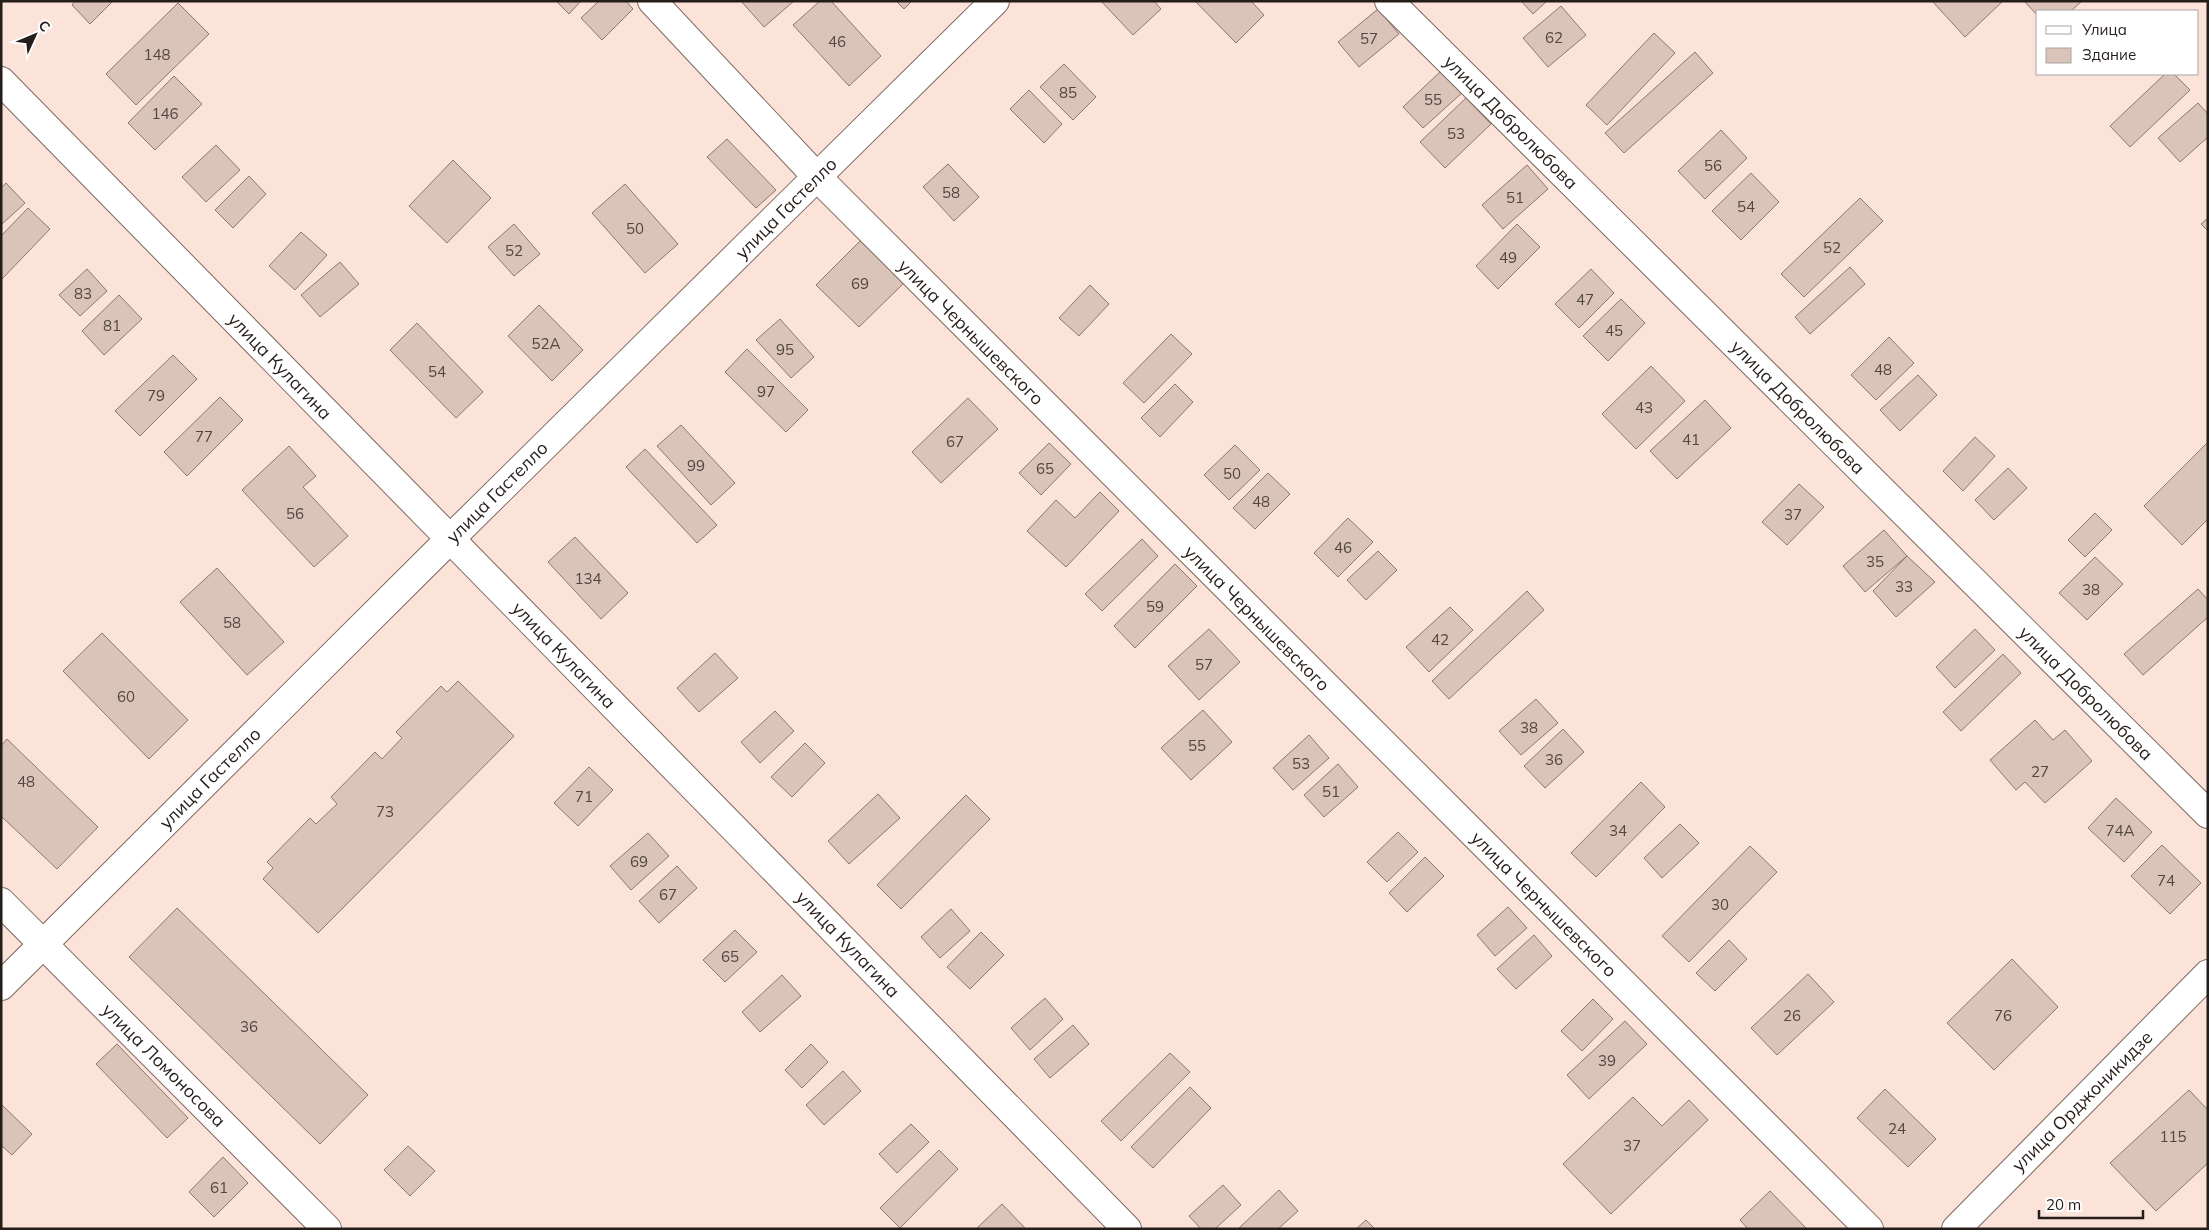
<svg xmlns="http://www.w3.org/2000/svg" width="2209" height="1230" viewBox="0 0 2209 1230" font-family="Mulish,sans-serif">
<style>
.building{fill:#dac3b9;stroke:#8d776e}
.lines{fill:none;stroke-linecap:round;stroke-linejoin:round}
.minor-casing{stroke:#7e6960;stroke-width:30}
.minor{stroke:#fff;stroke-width:28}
.labels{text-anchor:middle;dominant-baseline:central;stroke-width:5;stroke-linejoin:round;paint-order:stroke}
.number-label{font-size:15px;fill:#524641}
.street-label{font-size:18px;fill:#251d19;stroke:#fff}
</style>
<rect width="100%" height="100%" fill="#fbe3d9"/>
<!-- building -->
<g class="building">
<polygon points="75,1 113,1 90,24 72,5"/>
<polygon points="556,1 581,1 569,14"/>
<polygon points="599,1 626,1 633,9 602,40 581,18"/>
<polygon points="741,1 794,1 764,27"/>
<polygon points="820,1 831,1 881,56 849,86 793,25"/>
<polygon points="896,1 912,1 904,9"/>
<polygon points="1101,1 1154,1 1161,9 1133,35"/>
<polygon points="1195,1 1251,1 1264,15 1236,43"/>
<polygon points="1521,1 1547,1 1533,14"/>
<polygon points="1932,1 2003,1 1965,37"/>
<polygon points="2024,1 2082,1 2071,11 2038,11 2038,16"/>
<polygon points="178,3 209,34 136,105 106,74"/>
<polygon points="1561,6 1586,35 1548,67 1523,38"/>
<polygon points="1378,9 1399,34 1359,67 1338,42"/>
<polygon points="1654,33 1675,53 1607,125 1586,105"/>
<polygon points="1695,52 1713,73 1624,153 1605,133"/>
<polygon points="1064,64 1096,97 1073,120 1040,87"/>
<polygon points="1442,70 1463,92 1423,128 1403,107"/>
<polygon points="2165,74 2174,74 2190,90 2130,147 2110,126"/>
<polygon points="174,76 202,104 155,150 128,123"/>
<polygon points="1029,90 1062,124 1044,143 1010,109"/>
<polygon points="1466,98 1491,124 1445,168 1420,142"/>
<polygon points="2198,103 2208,114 2208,137 2180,162 2158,138"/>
<polygon points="1721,130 1747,158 1705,199 1678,171"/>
<polygon points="727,139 776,190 756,208 707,157"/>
<polygon points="216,145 240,170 206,202 182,177"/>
<polygon points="453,160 491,198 447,243 409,206"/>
<polygon points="948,164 979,197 954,221 923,187"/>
<polygon points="1527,165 1548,189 1503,229 1482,205"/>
<polygon points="1751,173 1779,202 1741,240 1712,211"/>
<polygon points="249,176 266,194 233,228 215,210"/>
<polygon points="6,183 25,203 1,225 1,188"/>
<polygon points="625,184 678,244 645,273 592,213"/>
<polygon points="1860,198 1883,221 1804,297 1781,274"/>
<polygon points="28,208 50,229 1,280 1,236"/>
<polygon points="2208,218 2208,231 2201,224"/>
<polygon points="514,224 540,254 514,276 488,247"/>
<polygon points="1517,224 1540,247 1498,289 1476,266"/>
<polygon points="301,232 327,255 295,290 269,266"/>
<polygon points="862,239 905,282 859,327 816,285"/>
<polygon points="340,262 359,284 320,317 301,295"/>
<polygon points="1850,267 1865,284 1810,334 1795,317"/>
<polygon points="87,269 107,291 80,316 59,295"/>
<polygon points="1591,269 1614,293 1579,328 1555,304"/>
<polygon points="1090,285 1109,304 1079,336 1059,318"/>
<polygon points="119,295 142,319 104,355 82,331"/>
<polygon points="1621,299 1645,323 1608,361 1583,336"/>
<polygon points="539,305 583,350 552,381 508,336"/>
<polygon points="780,319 814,357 791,378 756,340"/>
<polygon points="417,323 483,392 456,418 390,350"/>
<polygon points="1171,334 1192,354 1144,403 1123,383"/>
<polygon points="1889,337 1914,363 1876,400 1851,375"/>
<polygon points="747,349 808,410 786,432 725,372"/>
<polygon points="173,355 197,379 140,436 115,411"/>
<polygon points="1651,366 1685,401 1636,449 1602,414"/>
<polygon points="1918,375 1937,395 1900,431 1880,410"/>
<polygon points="1175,384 1193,402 1160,437 1141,418"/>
<polygon points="220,397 243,420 187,476 164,452"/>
<polygon points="968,398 998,429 941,483 912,452"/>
<polygon points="1705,400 1731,428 1677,479 1650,451"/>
<polygon points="681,425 735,483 711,505 657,446"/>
<polygon points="1975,437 1995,456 1963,491 1943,471"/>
<polygon points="2208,442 2208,519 2182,545 2144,506"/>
<polygon points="1049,443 1071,464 1041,495 1019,473"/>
<polygon points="1235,445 1260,470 1229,500 1204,475"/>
<polygon points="289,446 316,476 303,487 348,536 314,567 242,490"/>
<polygon points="645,449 717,525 697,543 626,467"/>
<polygon points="2008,468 2027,488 1994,520 1975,500"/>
<polygon points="1268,473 1290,494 1255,529 1233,508"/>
<polygon points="1799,484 1824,507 1787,545 1762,522"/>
<polygon points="1100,492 1119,511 1066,567 1027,531 1056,500 1075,518"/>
<polygon points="2095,513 2112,530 2085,557 2068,540"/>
<polygon points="1348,518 1373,542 1338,577 1314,553"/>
<polygon points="1884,530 1907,556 1865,592 1843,566"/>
<polygon points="575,537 628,593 601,619 548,562"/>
<polygon points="1142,539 1158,556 1102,611 1085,594"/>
<polygon points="1378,551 1397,570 1366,600 1347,580"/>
<polygon points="1907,556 1935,582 1896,617 1873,591"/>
<polygon points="2095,557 2123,584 2087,620 2059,593"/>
<polygon points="1175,564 1197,586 1135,648 1114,626"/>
<polygon points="217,568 284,642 247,675 180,602"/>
<polygon points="2198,589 2208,600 2208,617 2143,675 2124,654"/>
<polygon points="1527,591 1544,610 1449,699 1432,681"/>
<polygon points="1450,607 1473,630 1429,672 1406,647"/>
<polygon points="1209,629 1240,662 1199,700 1168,666"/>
<polygon points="1975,629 1995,650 1955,688 1936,667"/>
<polygon points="102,633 188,720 149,759 63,671"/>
<polygon points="715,653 738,678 699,712 677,688"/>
<polygon points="2003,654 2021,673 1961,731 1943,712"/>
<polygon points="458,681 514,736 318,933 263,879 273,868 267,862 310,818 316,824 337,804 331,797 375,752 382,759 402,738 396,732 441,686 447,692"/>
<polygon points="1536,699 1558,723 1521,755 1499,731"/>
<polygon points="1203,710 1232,742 1191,780 1161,748"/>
<polygon points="775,711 794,731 760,763 741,742"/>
<polygon points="2035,720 2053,740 2065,730 2092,761 2045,803 2025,782 2016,790 1990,760"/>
<polygon points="1563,729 1584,752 1545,788 1524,766"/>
<polygon points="1309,735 1329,758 1293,790 1273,768"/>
<polygon points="7,739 98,827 57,869 1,816 1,746"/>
<polygon points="805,743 825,763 792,797 771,777"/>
<polygon points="1338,764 1358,787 1324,817 1304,795"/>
<polygon points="589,767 613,790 578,826 554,803"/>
<polygon points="1641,782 1665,807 1596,877 1571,853"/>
<polygon points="878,794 900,818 849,864 828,841"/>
<polygon points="966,795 990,819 901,909 877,885"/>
<polygon points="2116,798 2152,832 2124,862 2088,828"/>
<polygon points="1680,824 1699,843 1662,878 1644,858"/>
<polygon points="1398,832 1418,852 1387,882 1367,862"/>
<polygon points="648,833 669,856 631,890 610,866"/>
<polygon points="2162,845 2201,883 2170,914 2131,876"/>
<polygon points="1750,846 1777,872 1689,962 1662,936"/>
<polygon points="1425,857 1444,876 1407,912 1389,893"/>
<polygon points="677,866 697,888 659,923 639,901"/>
<polygon points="1508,907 1527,928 1495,956 1477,935"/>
<polygon points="177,908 368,1095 320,1144 129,957"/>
<polygon points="951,909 970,931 940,958 921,937"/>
<polygon points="735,930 757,952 725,982 703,960"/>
<polygon points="981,932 1004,955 970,989 947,967"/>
<polygon points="1534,935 1552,956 1516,989 1497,969"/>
<polygon points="1729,940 1747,959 1715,991 1696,973"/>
<polygon points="2012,959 2058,1007 1994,1070 1947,1023"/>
<polygon points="1808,974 1834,1002 1777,1055 1751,1028"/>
<polygon points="782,975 801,996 760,1032 742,1012"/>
<polygon points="1045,998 1063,1019 1030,1050 1011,1028"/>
<polygon points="1593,999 1613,1019 1582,1051 1561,1031"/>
<polygon points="1625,1021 1647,1044 1589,1099 1567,1075"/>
<polygon points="1073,1025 1089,1044 1050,1078 1034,1059"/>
<polygon points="117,1044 188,1118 167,1138 96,1064"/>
<polygon points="811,1044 828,1062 802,1088 785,1070"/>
<polygon points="1170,1053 1190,1072 1121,1141 1101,1121"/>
<polygon points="843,1071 861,1091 824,1125 806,1105"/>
<polygon points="1190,1087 1211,1108 1153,1168 1131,1147"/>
<polygon points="1885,1089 1936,1139 1908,1167 1857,1118"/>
<polygon points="2189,1090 2208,1110 2208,1163 2156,1211 2110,1163"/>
<polygon points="1633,1097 1662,1126 1689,1100 1708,1120 1611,1214 1563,1164"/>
<polygon points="1,1104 32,1134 12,1155 1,1145"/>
<polygon points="911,1124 929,1142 897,1173 879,1154"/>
<polygon points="408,1146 435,1171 410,1196 384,1170"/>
<polygon points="939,1150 958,1169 900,1228 880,1208"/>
<polygon points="223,1157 248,1183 214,1217 189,1192"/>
<polygon points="1223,1185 1241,1205 1215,1229 1201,1229 1189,1216"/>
<polygon points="1279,1190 1298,1211 1278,1229 1238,1229"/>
<polygon points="1770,1191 1807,1229 1748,1229 1740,1220"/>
<polygon points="1002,1204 1026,1229 976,1229"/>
<polygon points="1366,1220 1375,1229 1356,1229"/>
</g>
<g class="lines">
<defs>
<g id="minor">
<polyline points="652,1 817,177 1869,1229"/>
<polyline points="1389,1 2208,814"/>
<polyline points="1,81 1127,1229"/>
<polyline points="1,902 327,1229"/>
<polyline points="1,986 450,539 995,1"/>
<polyline points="1956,1229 2208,974"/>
</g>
</defs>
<!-- minor casing -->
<use href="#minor" class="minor-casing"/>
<!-- minor -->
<use href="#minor" class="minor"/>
</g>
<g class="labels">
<!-- number labels -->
<g class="number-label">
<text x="1554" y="37">62</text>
<text x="1369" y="38">57</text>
<text x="837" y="41">46</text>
<text x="157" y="54">148</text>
<text x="1068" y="92">85</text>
<text x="1433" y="99">55</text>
<text x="165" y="113">146</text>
<text x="1456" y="133">53</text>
<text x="1713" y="165">56</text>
<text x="951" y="192">58</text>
<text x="1515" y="197">51</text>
<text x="1746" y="206">54</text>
<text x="635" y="228">50</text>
<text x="1832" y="247">52</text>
<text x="514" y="250">52</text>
<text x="1508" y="257">49</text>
<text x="860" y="283">69</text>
<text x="83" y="293">83</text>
<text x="1585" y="299">47</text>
<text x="112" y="325">81</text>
<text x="1614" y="330">45</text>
<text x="546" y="343">52А</text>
<text x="785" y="349">95</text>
<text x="1883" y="369">48</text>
<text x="437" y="371">54</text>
<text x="766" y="391">97</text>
<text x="156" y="395">79</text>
<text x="1644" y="407">43</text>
<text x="204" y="436">77</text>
<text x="1691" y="439">41</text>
<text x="955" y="441">67</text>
<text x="696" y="465">99</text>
<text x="1045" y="468">65</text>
<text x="1232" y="473">50</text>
<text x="1261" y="501">48</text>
<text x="295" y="513">56</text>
<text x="1793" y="514">37</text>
<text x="1343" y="547">46</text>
<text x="1875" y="561">35</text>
<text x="588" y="578">134</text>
<text x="1904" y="586">33</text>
<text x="2091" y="589">38</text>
<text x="1155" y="606">59</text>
<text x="232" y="622">58</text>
<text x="1440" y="639">42</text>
<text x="1204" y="664">57</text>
<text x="126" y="696">60</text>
<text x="1529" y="727">38</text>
<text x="1197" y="745">55</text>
<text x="1554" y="759">36</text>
<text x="1301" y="763">53</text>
<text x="2040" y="771">27</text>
<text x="26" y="781">48</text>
<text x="1331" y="791">51</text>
<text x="584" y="796">71</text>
<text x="385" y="811">73</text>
<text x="1618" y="830">34</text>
<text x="2120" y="830">74А</text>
<text x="639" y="861">69</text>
<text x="2166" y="880">74</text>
<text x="668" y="894">67</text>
<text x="1720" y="904">30</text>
<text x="730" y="956">65</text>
<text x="1792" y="1015">26</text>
<text x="2003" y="1015">76</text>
<text x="249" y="1026">36</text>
<text x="1607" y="1060">39</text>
<text x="1897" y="1128">24</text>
<text x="2173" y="1136">115</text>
<text x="1632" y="1145">37</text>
<text x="219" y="1187">61</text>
</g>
<!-- street labels -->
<g class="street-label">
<text transform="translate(1511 122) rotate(45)">улица Добролюбова</text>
<text transform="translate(786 208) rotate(-45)">улица Гастелло</text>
<text transform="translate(971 332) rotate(45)">улица Чернышевского</text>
<text transform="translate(280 366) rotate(46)">улица Кулагина</text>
<text transform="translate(1798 407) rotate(45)">улица Добролюбова</text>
<text transform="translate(497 492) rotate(-45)">улица Гастелло</text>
<text transform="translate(1257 618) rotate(45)">улица Чернышевского</text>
<text transform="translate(564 655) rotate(46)">улица Кулагина</text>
<text transform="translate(2086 693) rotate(45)">улица Добролюбова</text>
<text transform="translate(210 778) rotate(-45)">улица Гастелло</text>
<text transform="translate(1544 904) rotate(45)">улица Чернышевского</text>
<text transform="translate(848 944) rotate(46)">улица Кулагина</text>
<text transform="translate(164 1065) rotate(45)">улица Ломоносова</text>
<text transform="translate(2082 1101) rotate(-45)">улица Орджоникидзе</text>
</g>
</g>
<!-- border -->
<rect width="2209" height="1230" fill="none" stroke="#251d19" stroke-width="5"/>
<!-- legend -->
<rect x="2036" y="10" width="162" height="65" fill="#ffffff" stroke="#a8a5a3"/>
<rect x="2046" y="26" width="25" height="8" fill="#ffffff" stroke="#a8a5a3"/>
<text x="2082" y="35" font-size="15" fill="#251d19">Улица</text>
<rect x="2046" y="48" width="25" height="15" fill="#dac3b9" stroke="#a8a5a3"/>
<text x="2082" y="60" font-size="15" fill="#251d19">Здание</text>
<!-- north arrow -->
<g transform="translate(35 35) rotate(46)" stroke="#ffffff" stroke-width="4" paint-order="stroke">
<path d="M0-4L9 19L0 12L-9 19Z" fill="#251d19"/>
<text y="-8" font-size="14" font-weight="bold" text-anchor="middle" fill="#251d19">С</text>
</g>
<!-- scale -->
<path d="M2039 1210v8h104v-8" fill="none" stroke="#251d19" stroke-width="2.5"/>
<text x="2046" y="1210" font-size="15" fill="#251d19" stroke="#ffffff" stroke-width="4" paint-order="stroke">20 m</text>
</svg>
